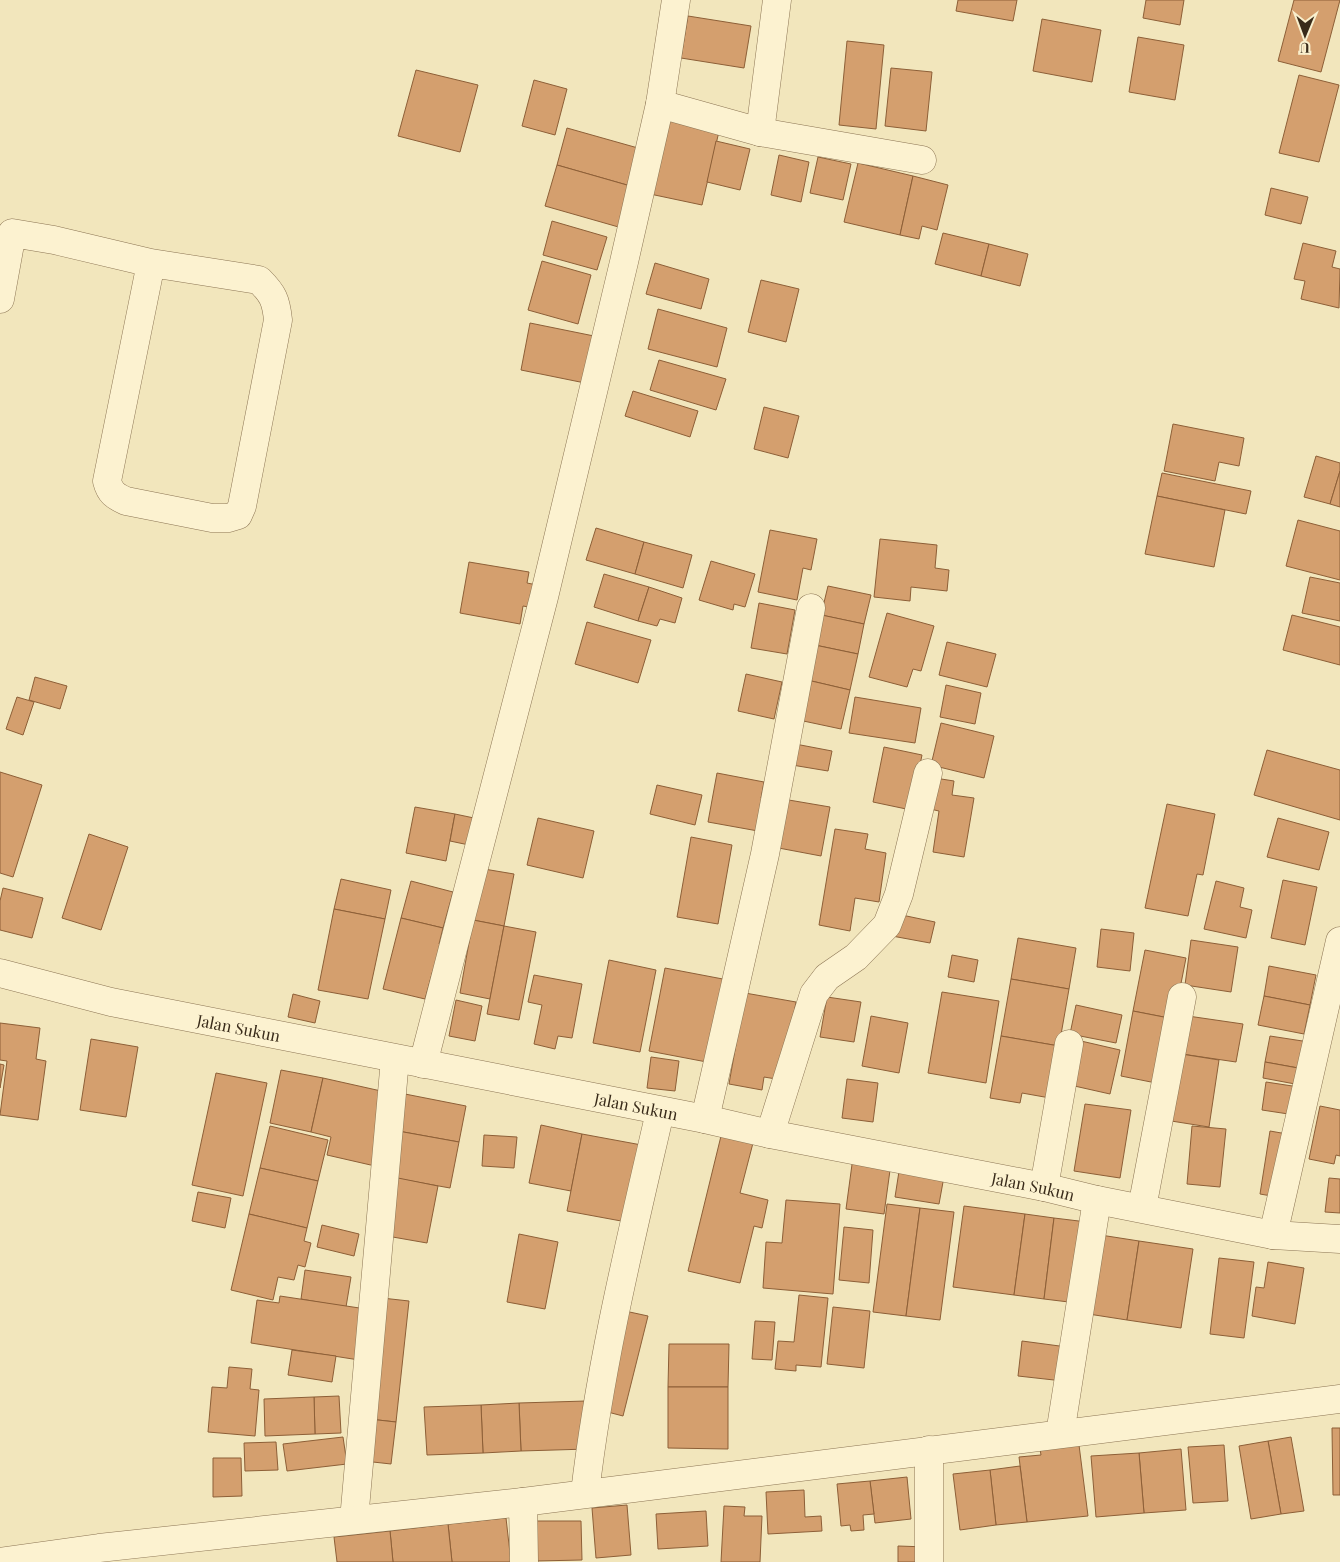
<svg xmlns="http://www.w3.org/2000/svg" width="1340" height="1562" viewBox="0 0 1340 1562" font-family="'Playfair Display',serif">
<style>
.building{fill:#d49f6e;stroke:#8d5f37}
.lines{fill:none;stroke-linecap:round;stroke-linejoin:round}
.minor-casing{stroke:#8c7554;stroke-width:29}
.minor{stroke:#fcf2d0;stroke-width:28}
.labels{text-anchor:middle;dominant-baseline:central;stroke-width:4;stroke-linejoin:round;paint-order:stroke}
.street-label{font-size:16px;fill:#392b1a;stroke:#f9efcd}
</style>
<rect width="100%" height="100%" fill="#f2e6bc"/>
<!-- building -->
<g class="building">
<polygon points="958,0 1017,0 1013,21 956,11"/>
<polygon points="1146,0 1184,0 1180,25 1143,18"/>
<polygon points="1294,0 1340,0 1321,72 1278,61"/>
<polygon points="688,16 751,26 744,68 681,58"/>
<polygon points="1042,19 1101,30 1092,82 1033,71"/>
<polygon points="1138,37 1184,45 1175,100 1129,92"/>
<polygon points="847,41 884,45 876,129 839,125"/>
<polygon points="891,68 932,72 926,131 885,126"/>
<polygon points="416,70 478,85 460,152 398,136"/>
<polygon points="1299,75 1339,85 1319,162 1279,153"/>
<polygon points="534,80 567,89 555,135 522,126"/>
<polygon points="668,115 720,127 702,205 650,194"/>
<polygon points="567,128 645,150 634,187 557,165"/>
<polygon points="716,141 750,149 740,190 707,182"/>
<polygon points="779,155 809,162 801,202 771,195"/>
<polygon points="818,157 851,164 843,200 810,193"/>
<polygon points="858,163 913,176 900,235 844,222"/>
<polygon points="557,165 634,187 622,228 545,206"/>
<polygon points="913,176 948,185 937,230 922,226 919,239 900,235"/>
<polygon points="1271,188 1308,197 1301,224 1265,215"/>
<polygon points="552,221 607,237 597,270 543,255"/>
<polygon points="943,233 989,244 981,276 935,264"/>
<polygon points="1303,243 1336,251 1332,267 1340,269 1339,308 1301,299 1305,281 1294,279"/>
<polygon points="989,244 1028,254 1020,286 981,276"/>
<polygon points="542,261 591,275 578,324 528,310"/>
<polygon points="655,263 709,279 701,309 646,294"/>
<polygon points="761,280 799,289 786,342 748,332"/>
<polygon points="658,309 727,328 717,367 648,349"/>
<polygon points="530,323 594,336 585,383 521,370"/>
<polygon points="659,360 726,379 716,410 650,390"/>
<polygon points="633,391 698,411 690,437 625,416"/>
<polygon points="764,407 799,416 788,458 754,449"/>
<polygon points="1173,424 1244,438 1239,466 1219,462 1215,481 1164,471"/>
<polygon points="1316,456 1340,463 1340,471 1330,504 1304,497"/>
<polygon points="1340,471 1340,507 1330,504"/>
<polygon points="1162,473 1251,491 1246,514 1157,496"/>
<polygon points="1157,496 1225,510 1214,567 1145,554"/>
<polygon points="1298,520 1340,531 1340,580 1286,566"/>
<polygon points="596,528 644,542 635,574 586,560"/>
<polygon points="770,530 817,539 811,570 803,568 797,600 758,592"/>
<polygon points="880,539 937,545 935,568 949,570 947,591 911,587 910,601 874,597"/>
<polygon points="644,542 692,555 683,588 635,574"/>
<polygon points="711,561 755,574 745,607 734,604 733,610 699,600"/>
<polygon points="469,562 529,572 527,583 537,585 534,608 523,606 520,624 460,613"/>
<polygon points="604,574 649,587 638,621 594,607"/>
<polygon points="1310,577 1340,583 1340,621 1302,613"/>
<polygon points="828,586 871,595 864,624 821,615"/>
<polygon points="649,587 682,598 675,623 660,619 657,626 638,621"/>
<polygon points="759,603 795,610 787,654 751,648"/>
<polygon points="887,613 934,626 921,671 913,669 907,687 869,677"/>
<polygon points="817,614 864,624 858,654 810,644"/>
<polygon points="1292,615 1340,627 1340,665 1283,650"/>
<polygon points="587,622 651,640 638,683 575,664"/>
<polygon points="947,642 996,654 987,687 939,675"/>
<polygon points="810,644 858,654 850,690 803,679"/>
<polygon points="746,674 782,682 774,719 738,711"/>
<polygon points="35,677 67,686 60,709 29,700"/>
<polygon points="803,679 850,690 841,729 794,719"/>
<polygon points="946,685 981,693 975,724 940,717"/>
<polygon points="17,697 34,702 23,735 6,729"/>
<polygon points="855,697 921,708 915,743 849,733"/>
<polygon points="941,723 994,736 984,778 931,765"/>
<polygon points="790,743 832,751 828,771 786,764"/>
<polygon points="884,747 922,755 911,810 873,802"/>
<polygon points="1267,750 1340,770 1340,820 1254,795"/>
<polygon points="0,772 42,785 13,877 0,873"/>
<polygon points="717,773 764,782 761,798 764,798 758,831 708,822"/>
<polygon points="935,778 954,781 952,795 974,798 964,857 933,852 939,811 930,809"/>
<polygon points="657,785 702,795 695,825 650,814"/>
<polygon points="777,798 830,807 821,856 768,846"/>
<polygon points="1167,804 1215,814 1203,875 1197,874 1188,916 1145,908"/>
<polygon points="415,807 455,814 446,861 406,853"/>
<polygon points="455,814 474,818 469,845 450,841"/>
<polygon points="538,818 594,831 583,878 527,865"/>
<polygon points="1278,818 1329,832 1319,870 1267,857"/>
<polygon points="835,829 868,834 865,849 886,853 879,902 855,898 850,931 819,925"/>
<polygon points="89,834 128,847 101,930 62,918"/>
<polygon points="691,837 732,845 718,924 677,917"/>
<polygon points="484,869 514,874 504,926 473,920"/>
<polygon points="341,879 391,890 385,919 334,909"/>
<polygon points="1283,880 1317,887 1305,945 1271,938"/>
<polygon points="411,881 453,892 443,928 401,918"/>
<polygon points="1216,881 1244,888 1240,907 1252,910 1246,938 1204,929"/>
<polygon points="3,888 43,898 32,938 0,930 0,901"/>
<polygon points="334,909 385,919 368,999 318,990"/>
<polygon points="897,914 935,922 930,943 892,936"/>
<polygon points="401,918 443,928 439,944 448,946 442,972 433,970 425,999 383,989"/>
<polygon points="473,920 504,926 490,999 460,993"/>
<polygon points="504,926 536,932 519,1020 487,1014"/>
<polygon points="1101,929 1134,933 1130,971 1097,967"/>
<polygon points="1018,938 1076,948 1069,989 1011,979"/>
<polygon points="1191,940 1238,947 1231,992 1185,985"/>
<polygon points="1145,950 1186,958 1174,1019 1133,1011"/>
<polygon points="952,955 978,960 974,982 948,977"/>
<polygon points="609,960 656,970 640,1052 593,1043"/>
<polygon points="1269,966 1316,975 1310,1005 1264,996"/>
<polygon points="665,968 728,980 712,1063 649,1051"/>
<polygon points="534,975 582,984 572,1038 558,1036 555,1049 534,1044 542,1005 528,1002"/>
<polygon points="1011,979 1069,989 1059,1046 1001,1036"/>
<polygon points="942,992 999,1001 986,1083 928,1073"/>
<polygon points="745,993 796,1002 782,1080 764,1077 762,1090 729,1084"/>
<polygon points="293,994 320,1001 315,1023 288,1017"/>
<polygon points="1264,996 1310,1005 1304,1034 1258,1025"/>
<polygon points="827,997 861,1002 854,1042 820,1037"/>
<polygon points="456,1000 482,1006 475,1041 449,1036"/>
<polygon points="1076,1005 1122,1015 1116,1043 1070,1034"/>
<polygon points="1133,1011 1174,1019 1161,1084 1121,1076"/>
<polygon points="1181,1015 1243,1024 1236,1062 1175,1053"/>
<polygon points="871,1016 908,1023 899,1073 862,1066"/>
<polygon points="0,1023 40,1028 36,1059 46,1061 38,1120 0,1115 7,1061 0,1060"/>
<polygon points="1001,1036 1059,1046 1050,1098 1022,1093 1020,1103 990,1098"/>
<polygon points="1270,1036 1309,1042 1304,1069 1265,1062"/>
<polygon points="91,1039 138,1047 126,1117 80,1110"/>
<polygon points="1081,1041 1120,1050 1110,1094 1070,1085"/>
<polygon points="1175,1053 1219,1060 1209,1127 1165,1120"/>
<polygon points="651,1057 679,1061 675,1091 647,1088"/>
<polygon points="1265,1062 1298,1068 1295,1084 1263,1078"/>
<polygon points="0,1064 4,1065 0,1088"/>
<polygon points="281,1070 323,1078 311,1132 270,1123"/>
<polygon points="216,1073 267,1083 243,1196 192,1185"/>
<polygon points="323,1078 390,1093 375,1166 327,1155 331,1137 311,1132"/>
<polygon points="847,1079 878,1083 873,1122 842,1118"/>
<polygon points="1266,1082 1299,1087 1295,1115 1262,1110"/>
<polygon points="405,1094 466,1106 459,1142 398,1131"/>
<polygon points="1085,1104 1131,1110 1120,1178 1074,1171"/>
<polygon points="1320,1106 1340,1110 1340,1156 1336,1155 1334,1164 1309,1159"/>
<polygon points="541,1125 582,1134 571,1191 529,1183"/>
<polygon points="270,1126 328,1140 318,1181 260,1168"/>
<polygon points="1192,1126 1226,1129 1220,1187 1187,1184"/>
<polygon points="398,1131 459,1142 450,1188 389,1177"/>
<polygon points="1270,1131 1287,1134 1277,1197 1260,1194"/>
<polygon points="582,1134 647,1146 632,1223 567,1211"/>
<polygon points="484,1135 517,1137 514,1168 482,1166"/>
<polygon points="721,1136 753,1143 740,1193 768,1200 762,1228 754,1226 740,1283 688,1271"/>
<polygon points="853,1157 891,1163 884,1214 846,1209"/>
<polygon points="900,1165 945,1171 939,1204 895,1197"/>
<polygon points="260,1168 318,1181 307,1228 249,1214"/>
<polygon points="398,1178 438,1186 427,1243 387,1236"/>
<polygon points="1329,1178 1340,1179 1340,1213 1325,1212"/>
<polygon points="198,1192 231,1198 225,1228 192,1221"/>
<polygon points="786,1200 840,1204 833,1294 763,1288 766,1242 782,1243"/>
<polygon points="887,1204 920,1208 906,1316 873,1312"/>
<polygon points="964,1206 1025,1214 1014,1295 953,1287"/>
<polygon points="920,1208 954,1212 940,1320 906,1316"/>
<polygon points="249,1214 307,1228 304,1241 311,1243 305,1267 298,1265 294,1280 278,1277 273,1300 231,1290"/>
<polygon points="1025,1214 1054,1218 1044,1299 1014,1295"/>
<polygon points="1054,1218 1087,1222 1077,1303 1044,1299"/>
<polygon points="322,1225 359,1234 354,1256 317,1247"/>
<polygon points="844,1227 873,1230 869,1283 839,1280"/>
<polygon points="519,1234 558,1242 545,1309 507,1302"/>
<polygon points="1094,1234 1139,1241 1127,1320 1082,1313"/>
<polygon points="1139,1241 1193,1249 1181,1328 1127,1320"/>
<polygon points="1219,1258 1254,1262 1244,1338 1210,1334"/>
<polygon points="1268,1262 1304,1268 1295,1324 1252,1316 1256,1287 1264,1288"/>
<polygon points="305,1270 351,1277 346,1307 301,1299"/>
<polygon points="799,1295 828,1298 821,1367 796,1365 796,1371 775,1369 778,1341 794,1342"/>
<polygon points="280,1296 366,1309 359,1360 251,1343 257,1300 279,1303"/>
<polygon points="382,1298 409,1301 396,1422 369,1419"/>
<polygon points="833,1307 870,1311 864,1368 827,1364"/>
<polygon points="625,1311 648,1316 623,1416 600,1410"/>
<polygon points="755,1321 775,1322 772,1360 752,1359"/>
<polygon points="1022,1341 1067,1347 1063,1381 1018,1376"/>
<polygon points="669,1344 729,1344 728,1387 668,1387"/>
<polygon points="292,1350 336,1356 332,1382 288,1375"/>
<polygon points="229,1367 252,1369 250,1389 259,1390 255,1436 208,1432 212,1387 227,1388"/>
<polygon points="668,1387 728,1387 728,1449 668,1448"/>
<polygon points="339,1396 341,1433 315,1434 314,1397"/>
<polygon points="314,1397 315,1434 265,1436 264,1399"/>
<polygon points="586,1401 588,1449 521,1451 519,1403"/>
<polygon points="519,1403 521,1451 483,1453 481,1405"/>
<polygon points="481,1405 483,1453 427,1455 424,1407"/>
<polygon points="369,1419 396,1422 391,1464 364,1461"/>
<polygon points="1332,1428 1340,1428 1340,1495 1333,1495"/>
<polygon points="343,1437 347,1464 287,1471 283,1444"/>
<polygon points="1291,1437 1304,1511 1281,1514 1268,1441"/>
<polygon points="1268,1441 1281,1514 1251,1519 1239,1446"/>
<polygon points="276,1442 278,1470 245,1471 244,1443"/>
<polygon points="1079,1445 1088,1516 1027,1522 1019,1457 1041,1455 1040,1449"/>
<polygon points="1224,1445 1228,1501 1193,1503 1188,1447"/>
<polygon points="1181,1449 1186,1510 1144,1513 1139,1453"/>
<polygon points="1139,1453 1144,1513 1096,1517 1091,1456"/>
<polygon points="213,1458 241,1458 242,1496 213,1497"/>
<polygon points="1020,1466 1027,1522 996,1525 990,1470"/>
<polygon points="990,1470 996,1525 960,1530 953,1474"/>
<polygon points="907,1477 911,1519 875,1523 870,1481"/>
<polygon points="870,1481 874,1514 863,1515 864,1530 851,1531 850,1525 841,1526 837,1484"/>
<polygon points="804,1490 805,1517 821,1516 822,1531 768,1534 766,1492"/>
<polygon points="627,1505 631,1555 596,1558 592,1508"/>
<polygon points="724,1506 745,1507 744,1516 762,1516 760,1562 721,1562"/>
<polygon points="706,1511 708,1546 658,1549 656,1514"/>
<polygon points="506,1518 511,1562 452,1562 448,1524"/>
<polygon points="535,1521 581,1521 582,1560 536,1561"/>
<polygon points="448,1524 452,1562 393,1562 390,1531"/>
<polygon points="390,1531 393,1562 337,1562 334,1537"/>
<polygon points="898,1546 927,1547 927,1562 898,1562"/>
</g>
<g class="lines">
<defs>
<g id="minor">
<polyline points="660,104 760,132 922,160"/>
<polyline points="760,132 777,0"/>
<path d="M0,299L12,233L54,240L151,263L259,280C273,294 276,300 278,320L242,506L238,515L228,518H212L126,501C115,496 110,493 107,481L151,263"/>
<path id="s1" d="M0,973L111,1002L705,1119L770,1134L1044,1187L1097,1200L1273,1235L1340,1239"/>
<polyline points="423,1064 544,597 624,262 660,104 676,0"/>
<polyline points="705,1119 765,854 811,608"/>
<polyline points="770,1134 814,994 827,977 856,957 887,925 899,894 928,773"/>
<polyline points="1044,1187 1069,1044"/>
<polyline points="1142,1208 1182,997"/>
<polyline points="1273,1235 1340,941"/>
<polyline points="1060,1434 1097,1200"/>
<path d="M585,1493C600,1364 631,1238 660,1112"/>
<polyline points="523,1502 524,1562"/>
<polyline points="354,1520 395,1059"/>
<polyline points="0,1562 99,1548 523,1502 1340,1399"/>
<polyline points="929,1562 929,1450"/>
</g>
</defs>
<!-- minor casing -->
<use href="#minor" class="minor-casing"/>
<!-- minor -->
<use href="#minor" class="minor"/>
</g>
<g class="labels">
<!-- street labels -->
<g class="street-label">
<text stroke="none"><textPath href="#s1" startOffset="245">Jalan Sukun</textPath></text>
<text stroke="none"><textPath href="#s1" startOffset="650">Jalan Sukun</textPath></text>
<text stroke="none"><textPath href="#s1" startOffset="1055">Jalan Sukun</textPath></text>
</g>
</g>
<!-- north arrow -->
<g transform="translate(1305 35) rotate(181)" stroke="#f9efcd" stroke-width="4" paint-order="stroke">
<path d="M0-4L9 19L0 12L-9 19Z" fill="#392b1a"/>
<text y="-8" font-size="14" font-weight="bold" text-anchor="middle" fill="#392b1a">U</text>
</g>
</svg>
